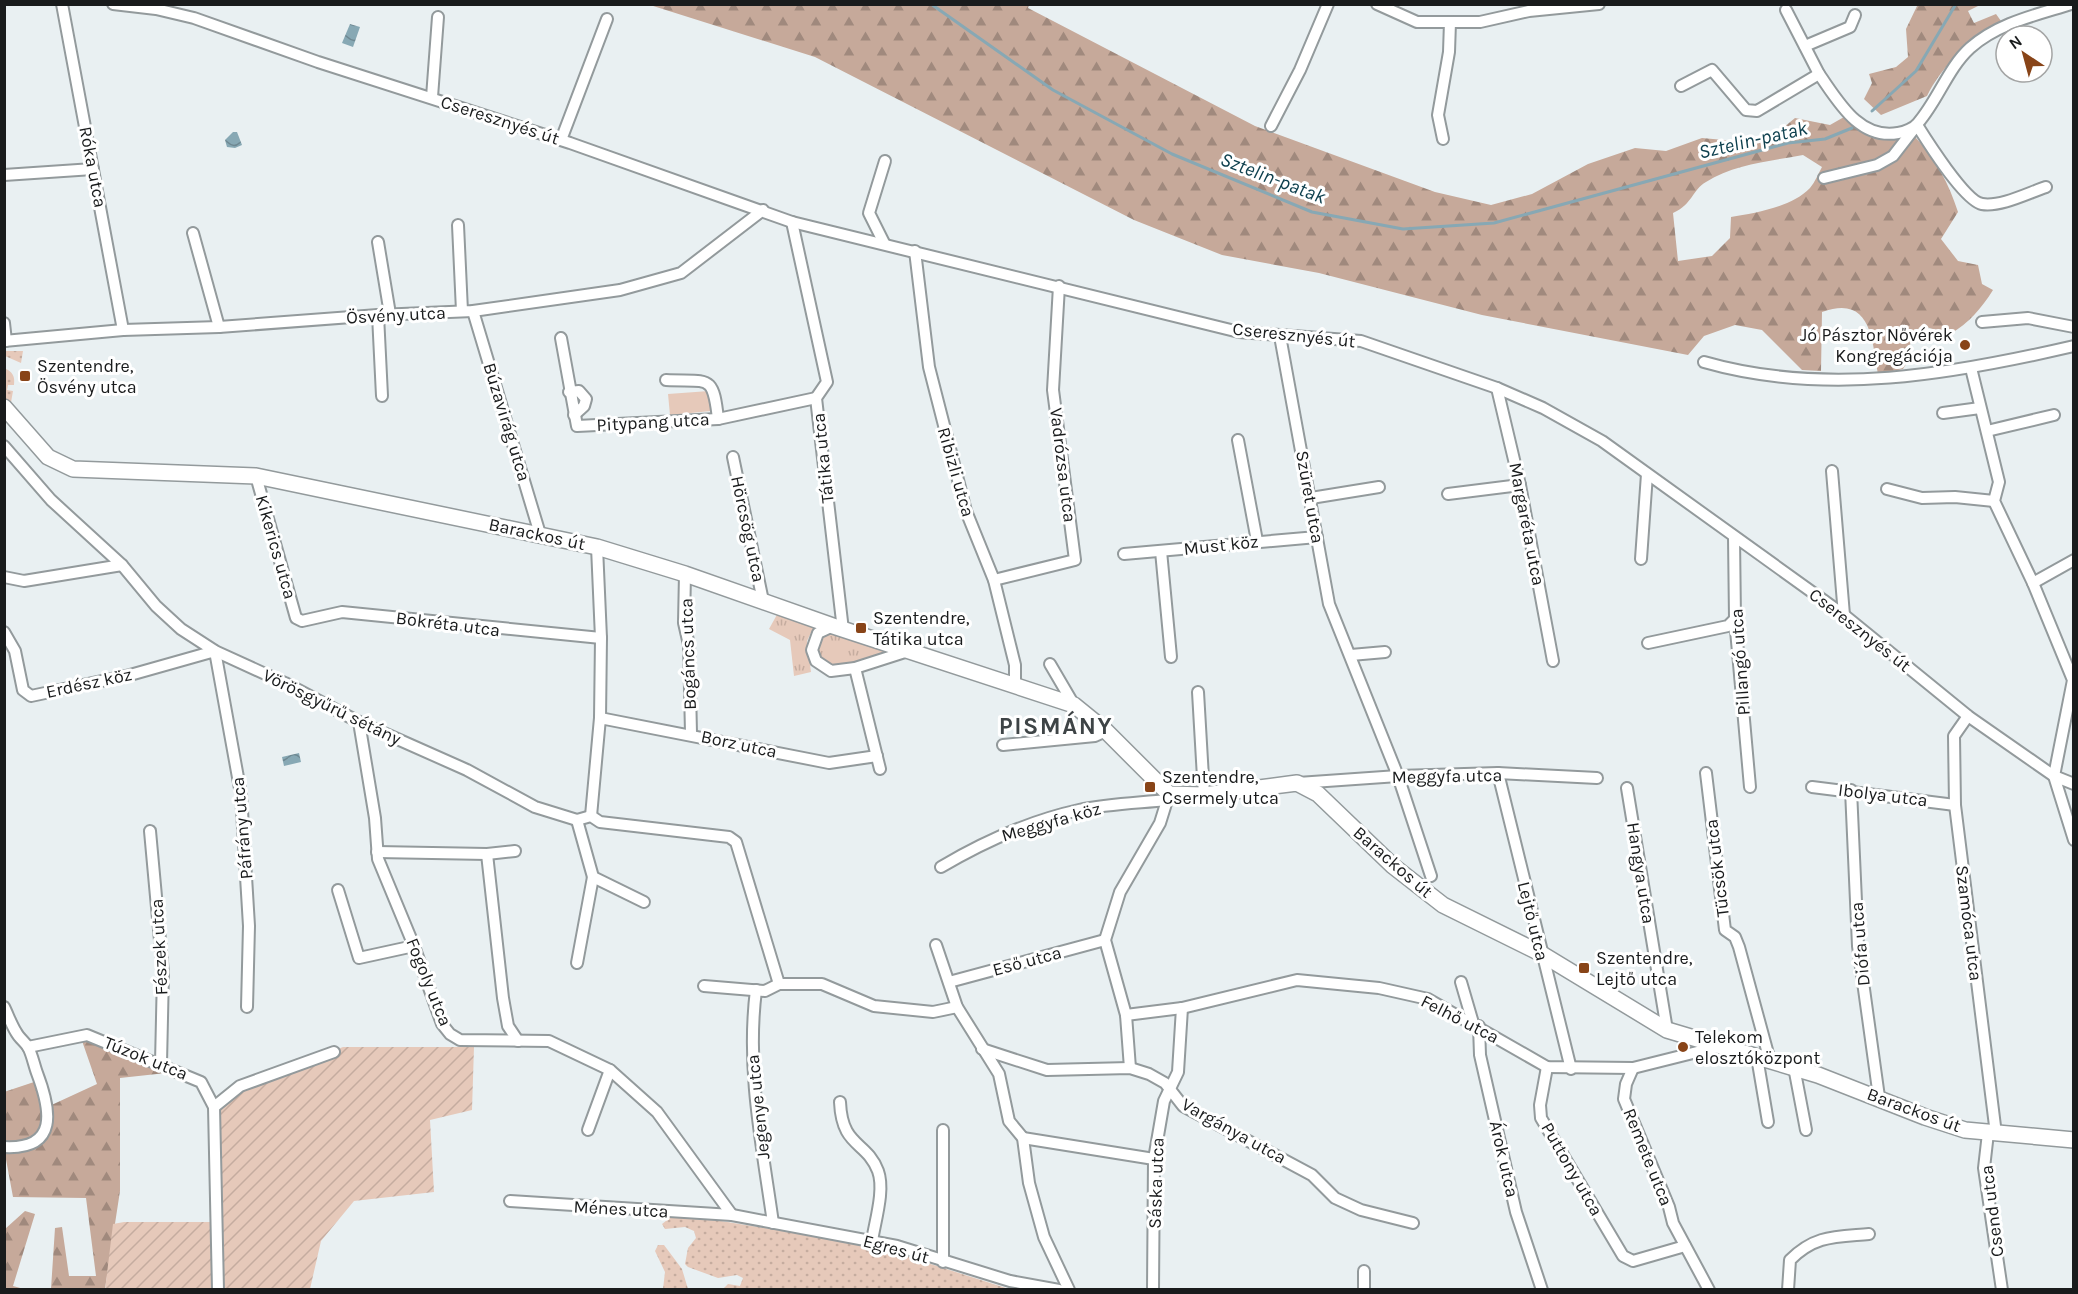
<svg xmlns="http://www.w3.org/2000/svg" width="2078" height="1294" viewBox="0 0 2078 1294" font-family="Karla,sans-serif">
<style>
.grass{fill:url(#grass-dots)}
.forest{fill:url(#forest-firs);fill-rule:evenodd}
.park{fill:url(#park-tufts)}
.garden{fill:url(#garden-furrows)}
.pitch{fill:#e6c9ba}
.water{fill:url(#water-waves)}
.lines{fill:none;stroke-linecap:round;stroke-linejoin:round}
.stream{stroke:#87a8b4;stroke-width:3}
.street-casing{stroke:#939a9c;stroke-width:14}
.secondary-casing{stroke:#939a9c;stroke-width:18}
.street{stroke:#fff;stroke-width:10}
.secondary{stroke:#fff;stroke-width:15}
.poi-dot{fill:#884418;stroke:#fff;stroke-width:2}
.labels{text-anchor:middle;dominant-baseline:central;stroke-width:6;stroke-linejoin:round;paint-order:stroke}
.street-label{font-size:18px;fill:#191b1c;stroke:#fff}
.poi-label{font-size:18px;fill:#191b1c;stroke:#fff;text-anchor:start}
.water-label{font-size:20px;font-style:italic;fill:#0e404e;stroke:#fff}
.district-label{font-size:24px;font-weight:bold;letter-spacing:1.5px;fill:#3e4446;stroke:#fff}
</style>
<defs>
<pattern id="grass-dots" width="8" height="8" patternUnits="userSpaceOnUse" patternTransform="scale(1.5)"><rect width="8" height="8" fill="#e6c9ba"/><path d="M2 2h.1M6 6h.1" fill="none" stroke="#c5ac9f" stroke-width="1.8" stroke-linecap="round"/></pattern>
<pattern id="forest-firs" width="22" height="20" patternUnits="userSpaceOnUse" patternTransform="scale(1.5)"><rect width="22" height="20" fill="#c6a99a"/><path d="M5 1l3.5 6h-7zM16 11l3.5 6h-7z" fill="#a0897d"/></pattern>
<pattern id="park-tufts" width="24" height="20" patternUnits="userSpaceOnUse" patternTransform="scale(1.5)"><rect width="24" height="20" fill="#e6c9ba"/><path d="M3 7l-1-3M5 7V3M7 7l1-3M15 17l-1-3M17 17v-4M19 17l1-3" fill="none" stroke="#c5ac9f"/></pattern>
<pattern id="garden-furrows" width="10" height="10" patternUnits="userSpaceOnUse" patternTransform="scale(1.5)"><rect width="10" height="10" fill="#e6c9ba"/><path d="M-1 1l2-2M0 10L10 0M9 11l2-2" fill="none" stroke="#c5ac9f"/></pattern>
<pattern id="water-waves" width="16" height="10" patternUnits="userSpaceOnUse" patternTransform="scale(1.5)"><rect width="16" height="10" fill="#87a8b4"/><path d="M0 5q4-4 8 0t8 0" fill="none" stroke="#6e8892"/></pattern>
</defs>
<rect width="100%" height="100%" fill="#e9f0f2"/>
<!-- grass -->
<g class="grass">
<polygon points="5,351 23,351 21,363 5,356"/>
<path d="M4,368C13,372 15,376 14,385H8L7,390L13,391L10,408L5,401Z"/>
<polygon points="671,1217 721,1221 871,1245 1006,1288 723,1289 728,1284 740,1286 743,1278 737,1275 718,1278 688,1267 685,1264 688,1248 696,1238 694,1231 685,1227 665,1229 662,1224"/>
<polygon points="658,1245 664,1245 682,1269 688,1289 663,1289 665,1272 655,1251"/>
</g>
<!-- forest -->
<g class="forest">
<path d="M1918,4L1980,5L1968,11L1974,23L1996,14L2001,21C1970,40 1943,64 1927,96L1881,115L1864,99L1872,83L1869,74L1896,67L1908,57L1906,29Z"/>
<path d="M650,5H1029L1028,8L1255,126L1435,192L1491,205L1532,194L1588,164L1635,148L1666,151L1702,138L1757,143L1772,137L1795,118L1830,125L1844,117C1873,139 1880,140 1916,138C1936,159 1949,184 1958,212L1941,239L1958,261L1978,265L1982,284L1993,290C1981,309 1969,323 1950,334L1926,327L1911,338L1908,361L1903,369L1878,374C1872,339 1871,294 1822,312L1821,371L1802,370L1762,330L1735,325L1704,336L1688,355L1482,315L1319,273L1222,255L1134,220L815,57ZM1803,155L1822,167C1818,174 1815,182 1810,188C1792,207 1756,213 1731,217L1730,238L1712,256L1678,261L1673,213C1693,204 1692,190 1706,182C1734,164 1771,161 1803,155Z"/>
<polygon points="86,1031 166,1073 120,1078 120,1191 105,1289 51,1289 55,1228 62,1227 69,1276 96,1276 86,1198 13,1197 5,1154 4,1092 34,1082 45,1108 97,1084 81,1038"/>
<polygon points="25,1211 35,1214 13,1286 24,1289 5,1289 5,1229"/>
</g>
<!-- park -->
<g class="park">
<polygon points="779,611 815,624 807,641 811,672 794,676 790,640 769,629"/>
<path d="M828,635H836L891,653L848,666L831,668L817,656C816,645 818,640 828,635Z"/>
</g>
<!-- garden -->
<polygon class="garden" points="343,1047 474,1047 472,1110 430,1120 434,1192 354,1201 321,1241 310,1289 105,1290 113,1224 124,1222 210,1222 208,1106 242,1086"/>
<!-- pitch -->
<polygon class="pitch" points="709,391 711,411 670,415 668,394"/>
<!-- water -->
<g class="water">
<polygon points="350,24 360,27 353,47 342,43"/>
<polygon points="237,132 242,145 235,148 227,147 225,140 233,132"/>
<polygon points="299,753 301,762 284,766 282,757"/>
</g>
<g class="lines">
<!-- stream -->
<g class="stream">
<polyline points="931,4 1053,90 1172,154 1312,212 1403,229 1494,223 1788,143 1825,139 1852,128"/>
<polyline points="1872,111 1916,71 1956,4"/>
</g>
<defs>
<g id="street">
<polyline points="62,4 123,330"/>
<polyline points="113,4 156,9 194,18 318,62 570,143 792,222 1239,332 1361,341 1497,388 1543,408 1602,441 1844,615 1968,716 2054,776 2074,784"/>
<polyline points="1377,4 1417,22 1480,22 1529,11 1599,4"/>
<polyline points="1786,10 1819,74"/>
<polyline points="1805,46 1850,27 1855,15"/>
<path d="M1681,86L1712,70L1746,110L1757,111L1819,74C1838,101 1859,140 1898,133C1905,132 1914,128 1918,123C1938,100 1948,68 1970,48C1998,23 2036,15 2071,4"/>
<polyline points="432,97 438,17"/>
<polyline points="1271,126 1300,70 1328,4"/>
<polyline points="1443,139 1438,115 1449,52 1450,22"/>
<polyline points="561,140 607,19"/>
<polyline points="4,175 93,169"/>
<path d="M1824,178L1877,165L1893,156L1917,125C1927,141 1965,201 1982,204C2001,207 2028,193 2046,187"/>
<polyline points="792,222 827,382 816,398 843,630"/>
<polyline points="458,225 462,311"/>
<polyline points="193,233 219,327"/>
<polyline points="378,242 390,314"/>
<polyline points="884,243 869,213 885,161"/>
<polyline points="915,251 929,367 966,511 994,580 1015,665 1015,687"/>
<polyline points="473,311 540,534"/>
<polyline points="378,315 382,396"/>
<polyline points="1982,322 2028,318 2074,327"/>
<polyline points="4,323 6,341"/>
<polyline points="1280,336 1329,604 1398,776 1431,876"/>
<polyline points="561,338 577,426 718,419 816,398"/>
<polyline points="4,341 123,330 219,327 378,315 473,311 620,290 681,273 763,210"/>
<path d="M1704,362C1826,397 1953,374 2074,346"/>
<polyline points="1971,368 1999,482 1994,501 2033,583"/>
<path d="M666,380C709,382 713,373 718,419"/>
<polyline points="1497,388 1520,485 1553,661"/>
<polyline points="569,392 579,391 586,399 584,406 574,415"/>
<polyline points="1943,413 1980,408"/>
<polyline points="1987,431 2054,415"/>
<polyline points="1238,440 1257,541"/>
<polyline points="4,446 51,500 122,565 156,606 181,629 215,651 285,683 359,722 467,770 535,807 577,820 591,816 600,822 729,837 736,842 779,984"/>
<polyline points="733,457 763,601"/>
<polyline points="1832,471 1844,615"/>
<polyline points="256,476 296,618 302,621 342,612 601,638"/>
<polyline points="1887,489 1922,498 1955,497 1994,501"/>
<polyline points="1448,494 1520,485"/>
<polyline points="1311,498 1379,487"/>
<polyline points="1734,537 1735,619 1750,787"/>
<polyline points="597,547 601,638 600,718"/>
<polyline points="1161,551 1171,657"/>
<polyline points="1124,554 1317,537"/>
<polyline points="1641,559 1647,474"/>
<polyline points="2074,560 2033,583 2073,680 2054,776 2074,840"/>
<polyline points="685,574 684,623 689,645 691,733"/>
<polyline points="4,577 24,581 122,565"/>
<polyline points="994,580 1075,560 1053,390 1059,286"/>
<polyline points="833,626 818,633 812,650 816,661 831,671 855,668 908,651"/>
<polyline points="4,632 15,651 23,690 31,696 130,675 215,651 241,794 249,926 247,1007"/>
<polyline points="1648,643 1728,626 1735,619"/>
<polyline points="1351,655 1385,652"/>
<polyline points="1050,664 1074,705"/>
<polyline points="855,668 880,769"/>
<polyline points="1198,692 1204,795"/>
<polyline points="1968,716 1954,736 1955,805 1996,1134"/>
<polyline points="359,722 375,818 378,859 414,946 442,1024 450,1034 460,1040 549,1041 610,1070 657,1112 732,1215"/>
<polyline points="1003,745 1095,736 1106,731"/>
<polyline points="1498,773 1571,1069"/>
<polyline points="1706,773 1725,930 1735,937 1739,947 1770,1061"/>
<polyline points="1298,783 1398,776 1498,773 1597,778"/>
<polyline points="1812,787 1955,805"/>
<polyline points="1627,788 1667,1030"/>
<polyline points="1851,790 1858,946 1879,1097"/>
<polyline points="591,816 600,718 829,763 877,756"/>
<polyline points="577,820 593,877 644,902"/>
<polyline points="150,831 163,973 161,1063"/>
<polyline points="377,852 487,854 515,851"/>
<polyline points="487,854 503,998 508,1026 518,1041"/>
<path d="M941,867C985,841 1029,821 1079,810C1107,804 1138,803 1167,800"/>
<polyline points="338,890 359,958 414,946"/>
<polyline points="936,945 957,1007 999,1074 1009,1121 1023,1138 1029,1183 1044,1237 1069,1290"/>
<polyline points="577,963 593,877"/>
<polyline points="949,982 1105,940"/>
<polyline points="1461,982 1473,1023"/>
<polyline points="704,986 765,991 779,984 822,984 874,1006 933,1012 957,1007"/>
<path d="M756,990C746,1069 762,1145 773,1223"/>
<path d="M4,1007C8,1015 11,1024 16,1032C19,1038 25,1042 28,1047C32,1054 34,1065 37,1073C51,1110 59,1150 4,1147"/>
<polyline points="1126,1015 1182,1008 1297,980 1379,988 1428,999 1547,1067 1633,1068 1717,1047"/>
<polyline points="1479,1026 1480,1055 1516,1212 1542,1290"/>
<polyline points="28,1047 87,1035 201,1082 214,1107 218,1290"/>
<polyline points="982,1049 1047,1070 1130,1068 1149,1074 1165,1083 1183,1106 1312,1175 1335,1198 1361,1210 1413,1223"/>
<polyline points="1757,1057 1768,1122"/>
<polyline points="1547,1067 1540,1105 1541,1118 1623,1256 1633,1261 1685,1246"/>
<polyline points="1794,1067 1806,1130"/>
<polyline points="1130,1068 1126,1015 1105,940 1120,892 1160,823 1169,794"/>
<polyline points="1633,1068 1626,1084 1624,1099 1669,1207 1673,1223 1709,1290"/>
<path d="M840,1102C842,1148 866,1140 878,1171C885,1190 875,1221 872,1241"/>
<polyline points="214,1107 240,1086 334,1052"/>
<polyline points="588,1130 610,1070"/>
<polyline points="1988,1133 1984,1168 2002,1290"/>
<polyline points="1023,1138 1154,1159"/>
<polyline points="510,1201 732,1215 897,1246 1010,1281 1059,1290"/>
<polyline points="943,1262 943,1130"/>
<polyline points="1153,1290 1154,1159 1164,1101 1178,1072 1182,1008"/>
<polyline points="1364,1290 1364,1271"/>
<path d="M1788,1290L1790,1260C1815,1235 1835,1237 1869,1234"/>
</g>
<polyline id="secondary" points="4,407 48,457 73,469 256,476 597,547 685,574 833,626 1074,705 1106,731 1169,794 1204,795 1297,783 1318,794 1393,866 1443,905 1540,953 1667,1030 1818,1075 1925,1117 1965,1130 2074,1140"/>
</defs>
<!-- street casing -->
<use href="#street" class="street-casing"/>
<!-- secondary casing -->
<use href="#secondary" class="secondary-casing"/>
<!-- street -->
<use href="#street" class="street"/>
<!-- secondary -->
<use href="#secondary" class="secondary"/>
</g>
<!-- markers -->
<g class="poi-dot">
<circle cx="1965" cy="345" r="6"/>
<rect x="19" y="370" width="12" height="12" rx="3"/>
<rect x="855" y="622" width="12" height="12" rx="3"/>
<rect x="1144" y="781" width="12" height="12" rx="3"/>
<rect x="1578" y="962" width="12" height="12" rx="3"/>
<circle cx="1683" cy="1047" r="6"/>
</g>
<g class="labels">
<!-- street labels -->
<g class="street-label">
<text transform="translate(500 120) rotate(18)">Cseresznyés út</text>
<text transform="translate(93 167) rotate(79)">Róka utca</text>
<text transform="translate(396 315) rotate(-3)">Ösvény utca</text>
<text transform="translate(1294 335) rotate(6)">Cseresznyés út</text>
<text transform="translate(507 422) rotate(73)">Búzavirág utca</text>
<text transform="translate(653 422) rotate(-3)">Pitypang utca</text>
<text transform="translate(823 458) rotate(-96)">Tátika utca</text>
<text transform="translate(1063 465) rotate(83)">Vadrózsa utca</text>
<text transform="translate(956 472) rotate(74)">Ribizli utca</text>
<text transform="translate(1310 497) rotate(80)">Szüret utca</text>
<text transform="translate(1527 524) rotate(79)">Margaréta utca</text>
<text transform="translate(748 529) rotate(78)">Hörcsög utca</text>
<text transform="translate(537 534) rotate(12)">Barackos út</text>
<text transform="translate(1221 545) rotate(-6)">Must köz</text>
<text transform="translate(276 547) rotate(74)">Kikerics utca</text>
<text transform="translate(448 624) rotate(7)">Bokréta utca</text>
<text transform="translate(1860 630) rotate(38)">Cseresznyés út</text>
<text transform="translate(688 654) rotate(-92)">Bogáncs utca</text>
<text transform="translate(1740 662) rotate(-94)">Pillangó utca</text>
<text transform="translate(89 683) rotate(-12)">Erdész köz</text>
<text transform="translate(332 707) rotate(26)">Vörösgyűrű sétány</text>
<text transform="translate(739 744) rotate(12)">Borz utca</text>
<text transform="translate(1447 776) rotate(-1)">Meggyfa utca</text>
<text transform="translate(1883 795) rotate(7)">Ibolya utca</text>
<text transform="translate(1051 822) rotate(-16)">Meggyfa köz</text>
<text transform="translate(242 828) rotate(-95)">Páfrány utca</text>
<text transform="translate(1393 862) rotate(41)">Barackos út</text>
<text transform="translate(1717 868) rotate(-97)">Tücsök utca</text>
<text transform="translate(1641 873) rotate(81)">Hangya utca</text>
<text transform="translate(1533 921) rotate(76)">Lejtő utca</text>
<text transform="translate(1969 923) rotate(83)">Szamóca utca</text>
<text transform="translate(1860 944) rotate(-95)">Diófa utca</text>
<text transform="translate(159 947) rotate(-93)">Fészek utca</text>
<text transform="translate(1027 961) rotate(-15)">Eső utca</text>
<text transform="translate(429 982) rotate(68)">Fogoly utca</text>
<text transform="translate(1460 1019) rotate(27)">Felhő utca</text>
<text transform="translate(146 1058) rotate(22)">Túzok utca</text>
<text transform="translate(758 1107) rotate(-96)">Jegenye utca</text>
<text transform="translate(1914 1110) rotate(20)">Barackos út</text>
<text transform="translate(1234 1131) rotate(29)">Vargánya utca</text>
<text transform="translate(1648 1157) rotate(68)">Remete utca</text>
<text transform="translate(1504 1159) rotate(77)">Árok utca</text>
<text transform="translate(1572 1169) rotate(60)">Puttony utca</text>
<text transform="translate(1156 1183) rotate(-88)">Sáska utca</text>
<text transform="translate(621 1209) rotate(3)">Ménes utca</text>
<text transform="translate(1992 1211) rotate(-97)">Csend utca</text>
<text transform="translate(896 1249) rotate(15)">Egres út</text>
</g>
<!-- poi labels -->
<g class="poi-label">
<text x="1953" y="335" text-anchor="end">Jó Pásztor Nővérek<tspan x="1953" dy="21">Kongregációja</tspan></text>
<text x="37" y="366">Szentendre,<tspan x="37" dy="21">Ösvény utca</tspan></text>
<text x="873" y="618">Szentendre,<tspan x="873" dy="21">Tátika utca</tspan></text>
<text x="1162" y="777">Szentendre,<tspan x="1162" dy="21">Csermely utca</tspan></text>
<text x="1596" y="958">Szentendre,<tspan x="1596" dy="21">Lejtő utca</tspan></text>
<text x="1695" y="1037">Telekom<tspan x="1695" dy="21">elosztóközpont</tspan></text>
</g>
<!-- water labels -->
<g class="water-label">
<text transform="translate(1753 140) rotate(-13)">Sztelin-patak</text>
<text transform="translate(1273 178) rotate(21)">Sztelin-patak</text>
</g>
<!-- district labels -->
<g class="district-label">
<text x="1056" y="726">PISMÁNY</text>
</g>
</g>
<!-- border -->
<rect width="2078" height="1294" fill="none" stroke="#191b1c" stroke-width="12"/>
<!-- north arrow -->
<g transform="translate(2024 54) rotate(324)"><circle r="28" fill="#ffffff" stroke="#a3a4a4" stroke-width="1.5"/>
<path d="M0-4.5L10 22L0 15L-10 22Z" fill="#884418"/>
<text y="-9" font-size="16" font-weight="bold" text-anchor="middle" fill="#191b1c">N</text>
</g>
</svg>
